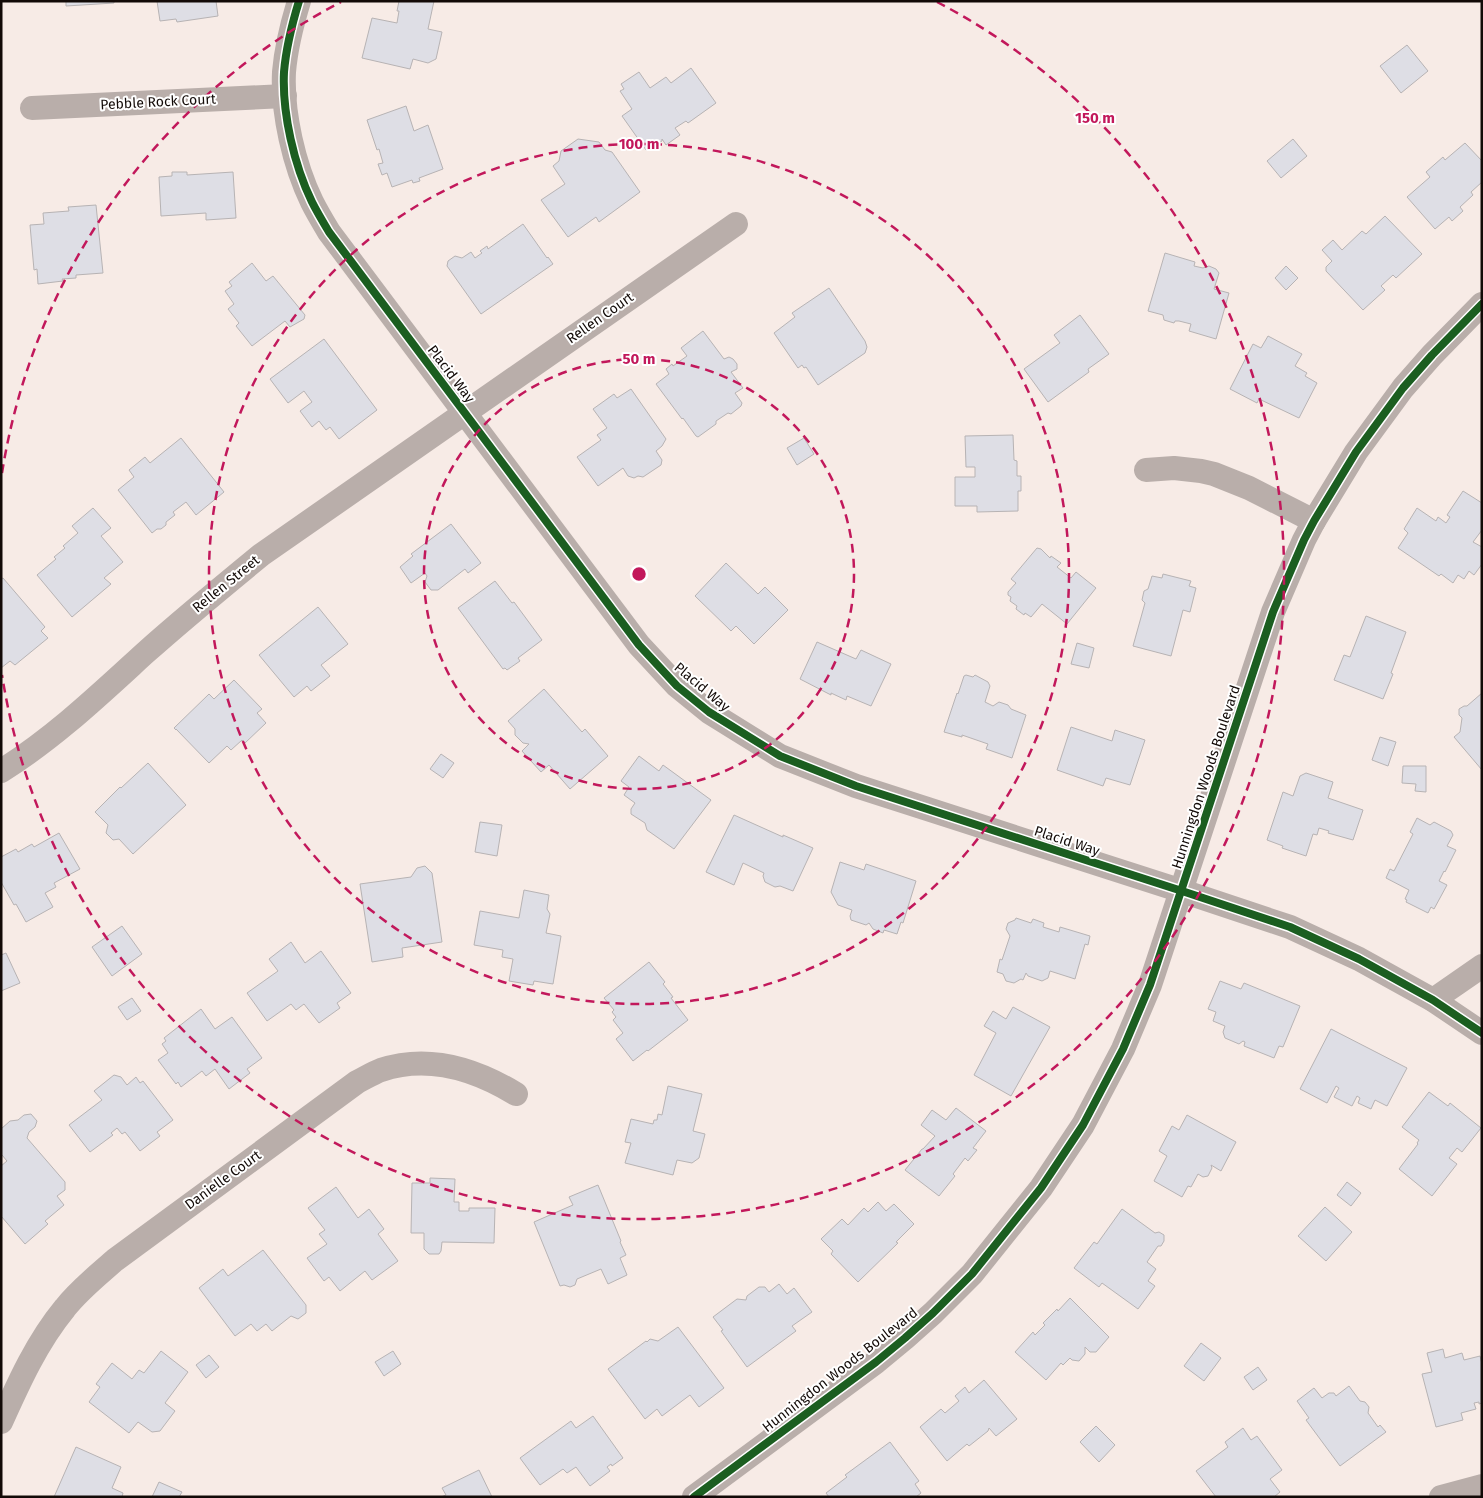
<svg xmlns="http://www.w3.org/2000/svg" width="1483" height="1498" viewBox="0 0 1483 1498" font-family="'Fira Sans',sans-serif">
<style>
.building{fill:#dedee5;stroke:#b7b3b4}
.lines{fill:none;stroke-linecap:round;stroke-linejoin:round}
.minor{stroke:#b9aeaa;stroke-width:24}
.cycleway-casing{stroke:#fff;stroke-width:11}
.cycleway{stroke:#1b5e20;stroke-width:8}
.ring{fill:none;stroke:#c2185b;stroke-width:2.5;stroke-dasharray:9 6}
.labels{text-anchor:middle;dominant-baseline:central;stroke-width:4;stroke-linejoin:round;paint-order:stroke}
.street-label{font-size:14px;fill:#120a07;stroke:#fff}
.centre{fill:#c2185b;stroke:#fff;stroke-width:2.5}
.ring-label{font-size:15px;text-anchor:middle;font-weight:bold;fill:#c2185b;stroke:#fff;stroke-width:4;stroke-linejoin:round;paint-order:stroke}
</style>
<rect width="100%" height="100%" fill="#f7ebe6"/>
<!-- building -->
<g class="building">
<polygon points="66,1 114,1 114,3 66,6"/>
<polygon points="157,1 216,1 218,16 177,22 176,19 160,21"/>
<polygon points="399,1 434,1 428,29 442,32 436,59 428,63 413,59 410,69 362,58 372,18 397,23 399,11 397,11"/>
<polygon points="1407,45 1428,71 1401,93 1380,66"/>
<polygon points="691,68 716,103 688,123 686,121 675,128 680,135 666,145 662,139 662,141 646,150 622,116 632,109 620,91 624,89 621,84 639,72 650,88 666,77 671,83"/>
<polygon points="406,106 414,131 428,125 443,169 419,178 420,181 413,183 412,180 392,187 387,173 382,175 378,164 383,163 379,149 377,150 367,120"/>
<polygon points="578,139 599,142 605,150 612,152 640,192 599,222 596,217 568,237 541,200 565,184 553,166 559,161 561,151"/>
<polygon points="1293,139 1307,156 1281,178 1267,161"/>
<polygon points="1465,143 1482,161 1482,182 1471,192 1473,195 1460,207 1463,211 1452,221 1449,217 1435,229 1407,197 1430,177 1426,172 1443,157 1445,160"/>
<polygon points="172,172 187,172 187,175 233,172 236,218 206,220 206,213 161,216 159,177 172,176"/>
<polygon points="96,205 103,273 76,275 76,278 62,279 63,281 38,284 37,269 34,270 30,225 44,224 43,213 69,211 68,207"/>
<polygon points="1385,216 1422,254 1396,278 1393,275 1381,286 1385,290 1363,310 1326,271 1326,267 1332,261 1322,250 1333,240 1342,250 1362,231 1366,234"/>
<polygon points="523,224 547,258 548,257 553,264 481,314 447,266 448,261 455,256 462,258 471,252 475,258 482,253 480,251 487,246 488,249"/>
<polygon points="1165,253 1195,262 1194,266 1203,268 1209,266 1216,269 1219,273 1214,289 1229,293 1216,339 1189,331 1191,324 1179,321 1175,321 1174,323 1164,320 1163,315 1148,311"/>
<polygon points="252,263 266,281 273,276 305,315 304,319 290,327 285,321 252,346 236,326 239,323 228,309 234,304 225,291 232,286 229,282"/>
<polygon points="1286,266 1298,278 1286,290 1275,278"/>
<polygon points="829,288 865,341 867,347 865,353 818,385 806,367 804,368 802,365 798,368 774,333 795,317 792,313"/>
<polygon points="1080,315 1109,354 1088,369 1089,372 1048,402 1024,369 1060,343 1054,335"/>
<polygon points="703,331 724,359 729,357 733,359 737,364 737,369 731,372 743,388 735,393 742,403 741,406 731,414 728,413 716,421 716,424 698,437 696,436 683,418 682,419 656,384 669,374 666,369 672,364 673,366 687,356 681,348"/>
<polygon points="1268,336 1302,354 1295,366 1307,373 1305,376 1317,383 1299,418 1259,399 1257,403 1230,389 1253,344 1261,348"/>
<polygon points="324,339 377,410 339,439 330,427 326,430 319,421 312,427 300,411 312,402 304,391 288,403 270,379"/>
<polygon points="631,389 666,439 662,446 656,451 662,460 661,465 643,477 638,476 634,478 628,476 623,468 598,486 577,457 601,440 597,435 607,428 593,409 614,394 617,398"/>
<polygon points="1013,435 1014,460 1017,461 1017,476 1021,476 1021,491 1018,491 1018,511 977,512 977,506 955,506 955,477 975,477 975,467 966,467 965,436"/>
<polygon points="181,438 224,492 196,515 186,502 173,512 175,515 166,522 166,525 161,529 157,529 152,533 118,490 134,477 129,470 145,457 150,463"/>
<polygon points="804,438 814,454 797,465 787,448"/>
<polygon points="1463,491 1482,503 1482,530 1473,542 1482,547 1482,564 1474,575 1469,571 1464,579 1458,575 1453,583 1441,574 1439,576 1398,548 1408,533 1404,529 1417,508 1436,521 1438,517 1446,523 1450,517 1447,515"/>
<polygon points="93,508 111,528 101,536 123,562 104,578 111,584 72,617 37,575 56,559 54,557 65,548 63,546 78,533 72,526"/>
<polygon points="451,524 481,563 468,573 465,569 438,590 431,590 425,582 427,576 425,573 411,583 400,567 413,556 411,554"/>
<polygon points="1037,548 1041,549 1050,558 1051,556 1061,563 1057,567 1071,578 1076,572 1096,588 1067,624 1042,604 1031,617 1025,613 1024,615 1016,609 1017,606 1010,601 1011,597 1008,595 1008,592 1016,583 1011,579"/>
<polygon points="726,563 758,594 765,587 788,610 754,644 736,626 731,631 695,596"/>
<polygon points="1163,574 1191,581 1189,586 1196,588 1190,612 1183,610 1171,656 1133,646 1145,603 1142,600 1144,591 1148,589 1152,576 1162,578"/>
<polygon points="3,578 45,627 41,631 48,638 15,665 10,661 1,668 1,579"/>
<polygon points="495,581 512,603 514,602 542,640 518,658 520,661 507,670 505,668 503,669 458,608"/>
<polygon points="318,607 348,644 321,665 330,676 311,691 307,686 294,697 259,655"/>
<polygon points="1366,616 1406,632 1391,673 1393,674 1383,699 1334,680 1344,655 1350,657"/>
<polygon points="817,642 856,659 861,650 891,664 871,706 847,696 846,700 831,693 831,695 800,679"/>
<polygon points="1077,643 1094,648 1089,668 1071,664"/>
<polygon points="966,675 973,677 975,675 988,682 990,686 985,702 993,706 999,702 1008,705 1011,709 1026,715 1012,758 986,749 988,744 962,735 962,737 944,732 957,693 958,694 964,676"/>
<polygon points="234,680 262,709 257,713 266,723 245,743 242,740 231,750 227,746 209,763 176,729 176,730 174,728 209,694 214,699"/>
<polygon points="544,689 582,732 585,729 608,756 570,789 549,765 541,772 522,751 529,744 523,743 515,735 515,729 508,721"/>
<polygon points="1482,693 1482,770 1454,737 1460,732 1462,718 1459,715 1459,709 1464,706 1467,706"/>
<polygon points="1071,727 1112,741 1115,730 1145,740 1130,785 1106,778 1103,786 1057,770"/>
<polygon points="1380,737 1396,742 1388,766 1372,760"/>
<polygon points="441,754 454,763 443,778 430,769"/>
<polygon points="639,756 659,771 663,765 711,800 674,849 647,830 645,823 631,814 631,809 635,803 624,795 629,787 621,781"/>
<polygon points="148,763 186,805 133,854 119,839 113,840 106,833 108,825 95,812 120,787 121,788"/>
<polygon points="1403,766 1426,766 1426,792 1415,791 1416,784 1402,783"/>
<polygon points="1306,773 1333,782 1328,798 1363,810 1353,840 1328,833 1329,831 1319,828 1317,835 1313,834 1306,856 1282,848 1283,846 1267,840 1283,792 1293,796 1300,776"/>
<polygon points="734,815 783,837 783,835 813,848 793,891 780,886 775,887 765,882 763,876 764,873 743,863 734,885 706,872"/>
<polygon points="1417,818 1430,825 1434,822 1451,831 1453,835 1447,846 1456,850 1445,872 1444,871 1439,881 1447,885 1434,909 1431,907 1428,913 1406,902 1407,900 1405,899 1409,890 1386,878 1390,869 1394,871 1413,834 1410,832"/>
<polygon points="480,822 502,825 497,856 475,852"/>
<polygon points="59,833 80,869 54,883 56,887 45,893 53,907 26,922 16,904 14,905 1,882 1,857 16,849 18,852 32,844 34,847"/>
<polygon points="840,862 864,870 866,864 916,881 903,923 901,922 897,934 884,930 883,933 873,929 869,923 866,925 851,920 850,916 852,910 838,905 831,892"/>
<polygon points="425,866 432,873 442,942 402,948 403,957 372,962 360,884 411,877 417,868"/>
<polygon points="524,890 549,895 547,909 550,914 546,933 561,936 553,984 534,981 533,985 509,981 513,959 502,957 503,950 474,945 480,911 519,918"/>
<polygon points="1016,918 1031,923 1033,919 1044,923 1043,927 1059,932 1060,927 1090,936 1088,945 1085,944 1075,979 1050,971 1048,978 1042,981 1028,976 1026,973 1023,980 1021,979 1014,983 1006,981 1003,974 997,972 1000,959 1002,960 1010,936 1006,929 1008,923 1015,920"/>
<polygon points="122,926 142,954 112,976 92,947"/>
<polygon points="291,942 305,963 321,951 351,993 337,1003 340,1008 319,1023 304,1004 296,1010 291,1004 267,1021 247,993 278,971 269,959"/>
<polygon points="6,953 20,983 1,991 1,955"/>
<polygon points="649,962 665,982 663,984 673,997 671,998 688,1020 648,1051 647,1050 633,1061 616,1039 623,1033 613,1020 616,1017 612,1012 614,1010 604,998"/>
<polygon points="1220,981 1241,989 1244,983 1300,1006 1283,1047 1279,1046 1274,1058 1244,1046 1245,1042 1243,1041 1239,1044 1225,1038 1223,1032 1225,1026 1213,1021 1216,1012 1208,1009"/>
<polygon points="132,998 141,1011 127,1020 118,1007"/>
<polygon points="1013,1007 1050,1027 1011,1096 974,1075 996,1033 984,1026 993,1011 1006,1019"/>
<polygon points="201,1009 215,1029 232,1017 262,1058 247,1069 250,1073 229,1089 215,1069 206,1076 202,1071 181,1087 178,1082 176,1084 158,1060 168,1053 162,1044 166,1041 164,1038"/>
<polygon points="1331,1029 1407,1068 1387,1106 1375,1100 1371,1109 1358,1103 1360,1098 1357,1096 1352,1106 1334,1097 1339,1088 1336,1086 1327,1103 1300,1089"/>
<polygon points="114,1075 121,1077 127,1085 136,1077 140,1083 143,1081 173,1120 157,1132 160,1136 140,1151 125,1132 122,1134 117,1128 111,1133 113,1135 90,1152 69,1125 102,1100 94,1091"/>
<polygon points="668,1086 702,1094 693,1131 705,1134 699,1158 692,1163 677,1160 673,1175 625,1163 631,1143 625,1142 631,1119 653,1124 654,1120 657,1120 658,1114 662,1115"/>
<polygon points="1429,1092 1448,1106 1450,1103 1481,1128 1462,1152 1457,1148 1449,1158 1457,1164 1432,1196 1399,1169 1418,1144 1417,1143 1419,1140 1402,1127"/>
<polygon points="956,1108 986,1131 973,1148 977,1150 968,1161 965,1158 953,1174 955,1176 939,1196 905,1170 922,1149 923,1149 935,1136 921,1125 932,1110 946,1120"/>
<polygon points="31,1114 37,1121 35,1127 29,1132 27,1138 65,1182 65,1190 57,1196 64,1205 45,1221 48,1224 25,1244 1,1216 1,1166 7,1161 2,1155 1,1156 1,1129 10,1121 18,1120 24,1115"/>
<polygon points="1187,1115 1236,1142 1221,1171 1211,1165 1212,1168 1208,1176 1203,1177 1198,1174 1191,1187 1188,1186 1182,1197 1154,1181 1167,1156 1159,1151 1172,1126 1179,1130"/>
<polygon points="430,1178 455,1179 454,1202 459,1202 459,1211 469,1211 469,1208 495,1208 494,1243 442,1242 441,1251 439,1254 429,1254 424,1249 424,1233 411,1233 412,1183 430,1183"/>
<polygon points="1347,1182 1361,1193 1351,1206 1337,1195"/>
<polygon points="598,1185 621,1241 620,1242 626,1255 620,1258 627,1275 608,1284 601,1269 577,1279 575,1285 570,1287 564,1285 560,1286 534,1222 573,1205 569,1197"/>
<polygon points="336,1187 358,1218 369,1209 384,1229 378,1234 398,1261 372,1280 365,1271 340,1291 329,1277 324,1281 307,1258 327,1244 319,1234 325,1230 308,1208"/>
<polygon points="878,1202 886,1211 894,1204 914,1224 896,1242 898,1243 858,1282 831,1254 833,1251 821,1239 842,1219 848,1225 864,1208 868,1212"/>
<polygon points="1325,1207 1352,1232 1326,1261 1298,1236"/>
<polygon points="1122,1209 1155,1233 1159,1232 1164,1235 1164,1241 1161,1246 1158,1246 1147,1262 1156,1269 1148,1281 1155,1286 1138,1309 1102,1283 1099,1287 1074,1268 1094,1242 1097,1244"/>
<polygon points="263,1250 306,1305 306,1313 298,1319 291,1316 272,1331 266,1324 257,1331 251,1324 235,1336 199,1288 223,1269 228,1276"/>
<polygon points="779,1284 787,1294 794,1288 812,1312 792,1326 796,1331 747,1367 721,1331 723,1330 713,1317 737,1299 746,1300 747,1296 759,1287 765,1287 769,1292"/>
<polygon points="1070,1298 1109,1337 1096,1352 1090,1352 1085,1347 1085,1354 1079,1361 1072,1360 1070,1358 1063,1365 1061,1363 1046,1380 1015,1352 1033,1332 1035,1335 1045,1325 1043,1323 1057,1309 1058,1311"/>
<polygon points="678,1327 724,1388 699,1407 690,1395 662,1416 657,1409 645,1419 608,1369 646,1341 647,1342 650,1339 658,1341"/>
<polygon points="1201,1343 1221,1358 1204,1381 1184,1366"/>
<polygon points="1443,1349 1445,1358 1462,1353 1464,1360 1480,1356 1482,1364 1482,1403 1479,1404 1479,1402 1474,1403 1476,1409 1461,1413 1463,1420 1436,1427 1422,1374 1432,1372 1427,1353"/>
<polygon points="161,1351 188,1372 165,1403 175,1411 160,1431 152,1432 138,1422 129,1433 89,1402 100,1387 96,1384 112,1363 132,1379 139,1370 144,1373"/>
<polygon points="393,1351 401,1364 384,1376 375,1362"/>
<polygon points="209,1355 219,1367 206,1378 196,1365"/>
<polygon points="1258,1367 1267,1380 1253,1390 1244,1377"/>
<polygon points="984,1380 1017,1419 996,1436 989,1428 988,1431 969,1446 967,1444 947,1461 920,1427 941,1409 945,1413 959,1401 955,1396 965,1387 969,1393"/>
<polygon points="1349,1386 1360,1401 1365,1402 1369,1407 1368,1413 1378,1427 1380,1425 1386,1432 1340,1466 1306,1420 1309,1418 1297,1401 1314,1388 1322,1398 1329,1393 1334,1393 1336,1396"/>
<polygon points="593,1416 623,1458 612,1466 611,1464 607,1467 610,1471 590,1486 576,1467 567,1473 563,1469 540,1485 520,1458 571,1421 576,1428"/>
<polygon points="1096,1426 1115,1445 1099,1462 1080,1442"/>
<polygon points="1243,1428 1251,1440 1257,1436 1282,1470 1270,1479 1280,1492 1274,1497 1216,1497 1196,1471 1228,1447 1225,1442"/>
<polygon points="890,1442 919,1481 915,1484 921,1493 916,1497 829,1497 826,1493 847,1477 845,1475"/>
<polygon points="76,1447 121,1467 112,1488 123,1493 122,1497 54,1497"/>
<polygon points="479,1470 492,1497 441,1497 446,1495 442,1488"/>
<polygon points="159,1482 182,1492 179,1497 152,1497"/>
</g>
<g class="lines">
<!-- minor -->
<g class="minor">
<path d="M299,1C292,24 286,48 284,72C282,113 294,165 312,202C317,212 323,222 329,232L639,645L677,686L709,712L780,756L856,786L1182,891L1290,927L1359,959L1433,1000L1482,1033"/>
<polyline points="32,108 285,96"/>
<polyline points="1146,470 1174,468 1201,471 1214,474 1249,488 1314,521"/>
<path d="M1,771C54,738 99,695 145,653C183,619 222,587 261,555L736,224"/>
<polyline points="1433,1000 1482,966"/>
<path d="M1,1422C19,1382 37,1342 65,1308C79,1290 98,1275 115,1260L357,1082C365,1078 373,1073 381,1070C429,1054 475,1069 516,1094"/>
<polyline points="694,1497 876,1362 905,1338 933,1313 972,1274 1041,1188 1083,1125 1123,1049 1150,985 1273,612 1304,540 1314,521 1356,452 1403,388 1432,355 1482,304"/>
<polyline points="1441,1497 1482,1486"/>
</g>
<defs>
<g id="cycleway">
<path d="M299,1C292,24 286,48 284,72C282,113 294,165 312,202C317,212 323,222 329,232L639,645L677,686L709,712L780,756L856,786L1182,891L1290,927L1359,959L1433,1000L1482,1033"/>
<polyline points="694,1497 876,1362 905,1338 933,1313 972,1274 1041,1188 1083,1125 1123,1049 1150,985 1273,612 1304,540 1314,521 1356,452 1403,388 1432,355 1482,304"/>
</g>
</defs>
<!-- cycleway casing -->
<use href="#cycleway" class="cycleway-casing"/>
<!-- cycleway -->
<use href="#cycleway" class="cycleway"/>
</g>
<!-- distance rings -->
<g class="ring">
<circle cx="639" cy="574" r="215"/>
<circle cx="639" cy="574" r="430"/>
<path d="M2 473A645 645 0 0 1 341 2M937 2A645 645 0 1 1 2 675"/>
</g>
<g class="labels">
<!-- street labels -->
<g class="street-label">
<text transform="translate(158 102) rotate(-3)">Pebble Rock Court</text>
<text transform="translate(600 318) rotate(-35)">Rellen Court</text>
<text transform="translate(451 374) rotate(53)">Placid Way</text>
<text transform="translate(226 584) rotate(-39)">Rellen Street</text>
<text transform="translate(702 687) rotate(40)">Placid Way</text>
<text transform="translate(1206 777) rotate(-72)">Hunningdon Woods Boulevard</text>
<text transform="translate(1067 841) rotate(18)">Placid Way</text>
<text transform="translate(223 1180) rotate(-36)">Danielle Court</text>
<text transform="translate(840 1370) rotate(-38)">Hunningdon Woods Boulevard</text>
</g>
</g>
<circle cx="639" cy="574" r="8" class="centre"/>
<g class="ring-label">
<text x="1095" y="123">150 m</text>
<text x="639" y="149">100 m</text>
<text x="639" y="364">50 m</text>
</g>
<!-- border -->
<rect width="1483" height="1498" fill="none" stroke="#120a07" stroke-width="5"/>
</svg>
